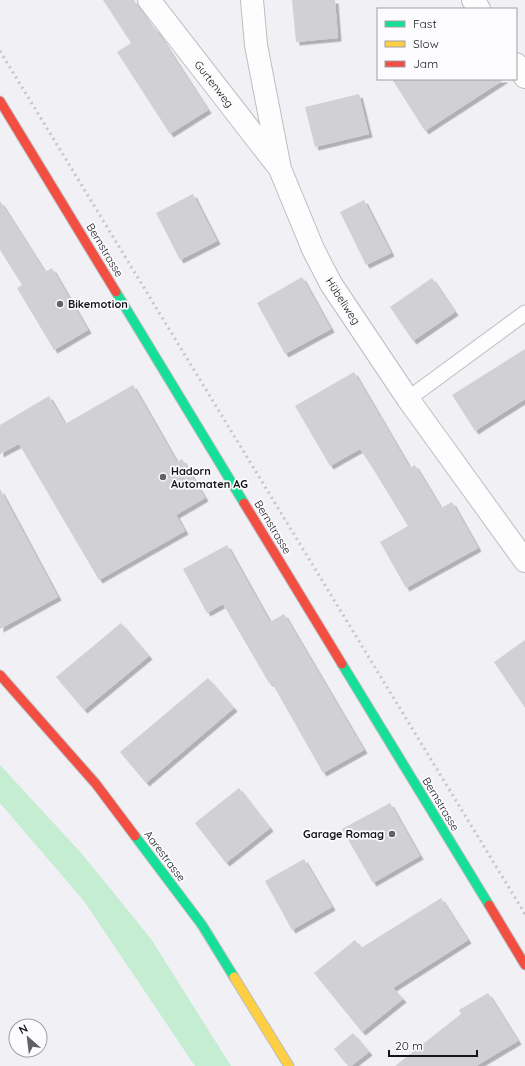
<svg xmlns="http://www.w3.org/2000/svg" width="525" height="1066" viewBox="0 0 525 1066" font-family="Quicksand,sans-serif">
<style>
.green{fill:#c4edd2}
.building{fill:#d1d1d5;filter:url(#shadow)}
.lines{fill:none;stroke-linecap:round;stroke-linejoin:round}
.lane-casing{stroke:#bebec2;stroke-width:17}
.street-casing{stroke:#bebec2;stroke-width:24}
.fast-casing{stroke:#bebec2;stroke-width:11}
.slow-casing{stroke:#bebec2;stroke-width:11}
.jam-casing{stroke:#bebec2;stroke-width:11}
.lane{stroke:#fdfdfe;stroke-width:15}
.street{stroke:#fdfdfe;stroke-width:22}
.fast{stroke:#16e098;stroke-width:9}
.slow{stroke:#ffcf43;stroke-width:9}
.jam{stroke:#f24e42;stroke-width:9}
.rail{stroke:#c6c6c6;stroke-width:3;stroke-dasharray:2 4;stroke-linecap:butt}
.poi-dot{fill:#626265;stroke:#fcfcfe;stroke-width:1.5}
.labels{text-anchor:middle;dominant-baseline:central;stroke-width:3.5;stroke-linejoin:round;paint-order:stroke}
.street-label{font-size:11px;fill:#151518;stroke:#fcfcfe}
.poi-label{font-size:11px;font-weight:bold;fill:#151518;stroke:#fcfcfe;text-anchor:start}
</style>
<defs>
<filter id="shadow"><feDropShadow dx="3.5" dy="3.5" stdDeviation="0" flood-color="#0004"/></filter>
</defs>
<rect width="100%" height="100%" fill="#f0f0f5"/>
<!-- green -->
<polygon class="green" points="0,765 82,854 151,939 231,1066 195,1066 84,901 0,803"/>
<!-- building -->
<g class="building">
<polygon points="103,0 134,0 153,29 155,28 208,110 170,134 117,52 131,43"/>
<polygon points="292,0 335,0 338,38 296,42"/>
<polygon points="392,79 505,79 425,131"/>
<polygon points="359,94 369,134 315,147 305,107"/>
<polygon points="193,194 217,241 180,260 156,213"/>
<polygon points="364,200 391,253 366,265 340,212"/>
<polygon points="0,201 45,272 52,268 88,330 54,350 17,288 22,285 0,250"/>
<polygon points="302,277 331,329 285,354 257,303"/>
<polygon points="432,278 455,312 413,341 390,307"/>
<polygon points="525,349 525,399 475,431 452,395"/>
<polygon points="354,372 410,468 415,465 441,508 452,502 478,548 406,588 380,542 408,526 375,472 360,449 330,466 295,406"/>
<polygon points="133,385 177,462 182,459 205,498 176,515 185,531 99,580 19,444 0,454 0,425 49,396 65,424"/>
<polygon points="0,489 58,597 0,629"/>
<polygon points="227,545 270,622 284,614 364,750 323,773 272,683 269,683 223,604 207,613 183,569"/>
<polygon points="121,623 149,656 84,710 56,677"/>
<polygon points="525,640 525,708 494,662"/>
<polygon points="208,678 234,708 146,783 120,752"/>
<polygon points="239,788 270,828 226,863 195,823"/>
<polygon points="390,803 420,856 373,883 342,829"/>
<polygon points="304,859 332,907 292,930 265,881"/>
<polygon points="441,898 468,940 393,988 403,999 362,1032 314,973 355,940 361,948"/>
<polygon points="488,993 518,1041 476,1066 395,1066 461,1014 459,1010"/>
<polygon points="353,1033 369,1052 351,1066 348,1066 334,1049"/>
</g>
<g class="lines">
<defs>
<polyline id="lane" points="408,399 525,313"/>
<g id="street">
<polyline points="149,0 277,165"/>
<polyline points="252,0 256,45 280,169 313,249 331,284 408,399 525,561"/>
<polyline points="473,0 479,9"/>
<polyline points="516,64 525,77"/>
</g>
<g id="fast">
<polyline points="116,292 244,503"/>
<polyline points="342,664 489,905"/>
<polyline points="135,836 202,925 234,977"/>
</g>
<polyline id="slow" points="234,977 289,1066"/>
<g id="jam">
<polyline points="0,101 116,292"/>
<polyline points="244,503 342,664"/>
<polyline points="0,675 96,784 135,836"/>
<polyline points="489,905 525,965"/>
</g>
</defs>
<!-- lane casing -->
<use href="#lane" class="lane-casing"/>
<!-- street casing -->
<use href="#street" class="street-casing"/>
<!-- fast casing -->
<use href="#fast" class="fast-casing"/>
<!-- slow casing -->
<use href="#slow" class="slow-casing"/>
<!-- jam casing -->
<use href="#jam" class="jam-casing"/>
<!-- lane -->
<use href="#lane" class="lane"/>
<!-- street -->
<use href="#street" class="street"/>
<!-- fast -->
<use href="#fast" class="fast"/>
<!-- slow -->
<use href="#slow" class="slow"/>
<!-- jam -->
<use href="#jam" class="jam"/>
<!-- rail -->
<polyline class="rail" points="0,51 525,914"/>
</g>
<!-- markers -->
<g class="poi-dot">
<circle cx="60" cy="304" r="4"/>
<circle cx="163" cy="477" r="4"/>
<circle cx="392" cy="834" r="4"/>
</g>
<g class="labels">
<!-- street labels -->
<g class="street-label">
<text transform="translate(214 84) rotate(52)">Gurtenweg</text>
<text transform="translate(105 250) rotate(59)">Bernstrasse</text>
<text transform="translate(343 301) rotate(57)">Hübeliweg</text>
<text transform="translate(273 527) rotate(59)">Bernstrasse</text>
<text transform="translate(441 804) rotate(59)">Bernstrasse</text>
<text transform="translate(165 856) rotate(53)">Aarestrasse</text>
</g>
<!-- poi labels -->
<g class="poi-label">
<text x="68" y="304">Bikemotion</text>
<text x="171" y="471">Hadorn<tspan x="171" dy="13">Automaten AG</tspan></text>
<text x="384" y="834" text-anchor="end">Garage Romag</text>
</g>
</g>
<!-- legend -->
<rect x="377" y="8" width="140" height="72" fill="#fcfcfe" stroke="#a0a0a2"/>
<rect x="385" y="21" width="20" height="6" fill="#16e098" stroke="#a0a0a2"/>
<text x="413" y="28" font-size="12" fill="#151518">Fast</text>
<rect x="385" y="41" width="20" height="6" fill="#ffcf43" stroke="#a0a0a2"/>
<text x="413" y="48" font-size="12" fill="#151518">Slow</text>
<rect x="385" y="61" width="20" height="6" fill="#f24e42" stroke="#a0a0a2"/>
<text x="413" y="68" font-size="12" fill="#151518">Jam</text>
<!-- north arrow -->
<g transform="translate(28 1038) rotate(332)"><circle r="19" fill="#fcfcfe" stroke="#a0a0a2"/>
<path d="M0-3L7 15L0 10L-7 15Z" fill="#626265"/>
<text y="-6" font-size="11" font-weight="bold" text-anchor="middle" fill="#151518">N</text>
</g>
<!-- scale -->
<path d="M389 1050v6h88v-6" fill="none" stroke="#151518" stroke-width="2"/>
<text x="395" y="1050" font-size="12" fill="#151518" stroke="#fcfcfe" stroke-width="3" paint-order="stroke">20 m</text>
</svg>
